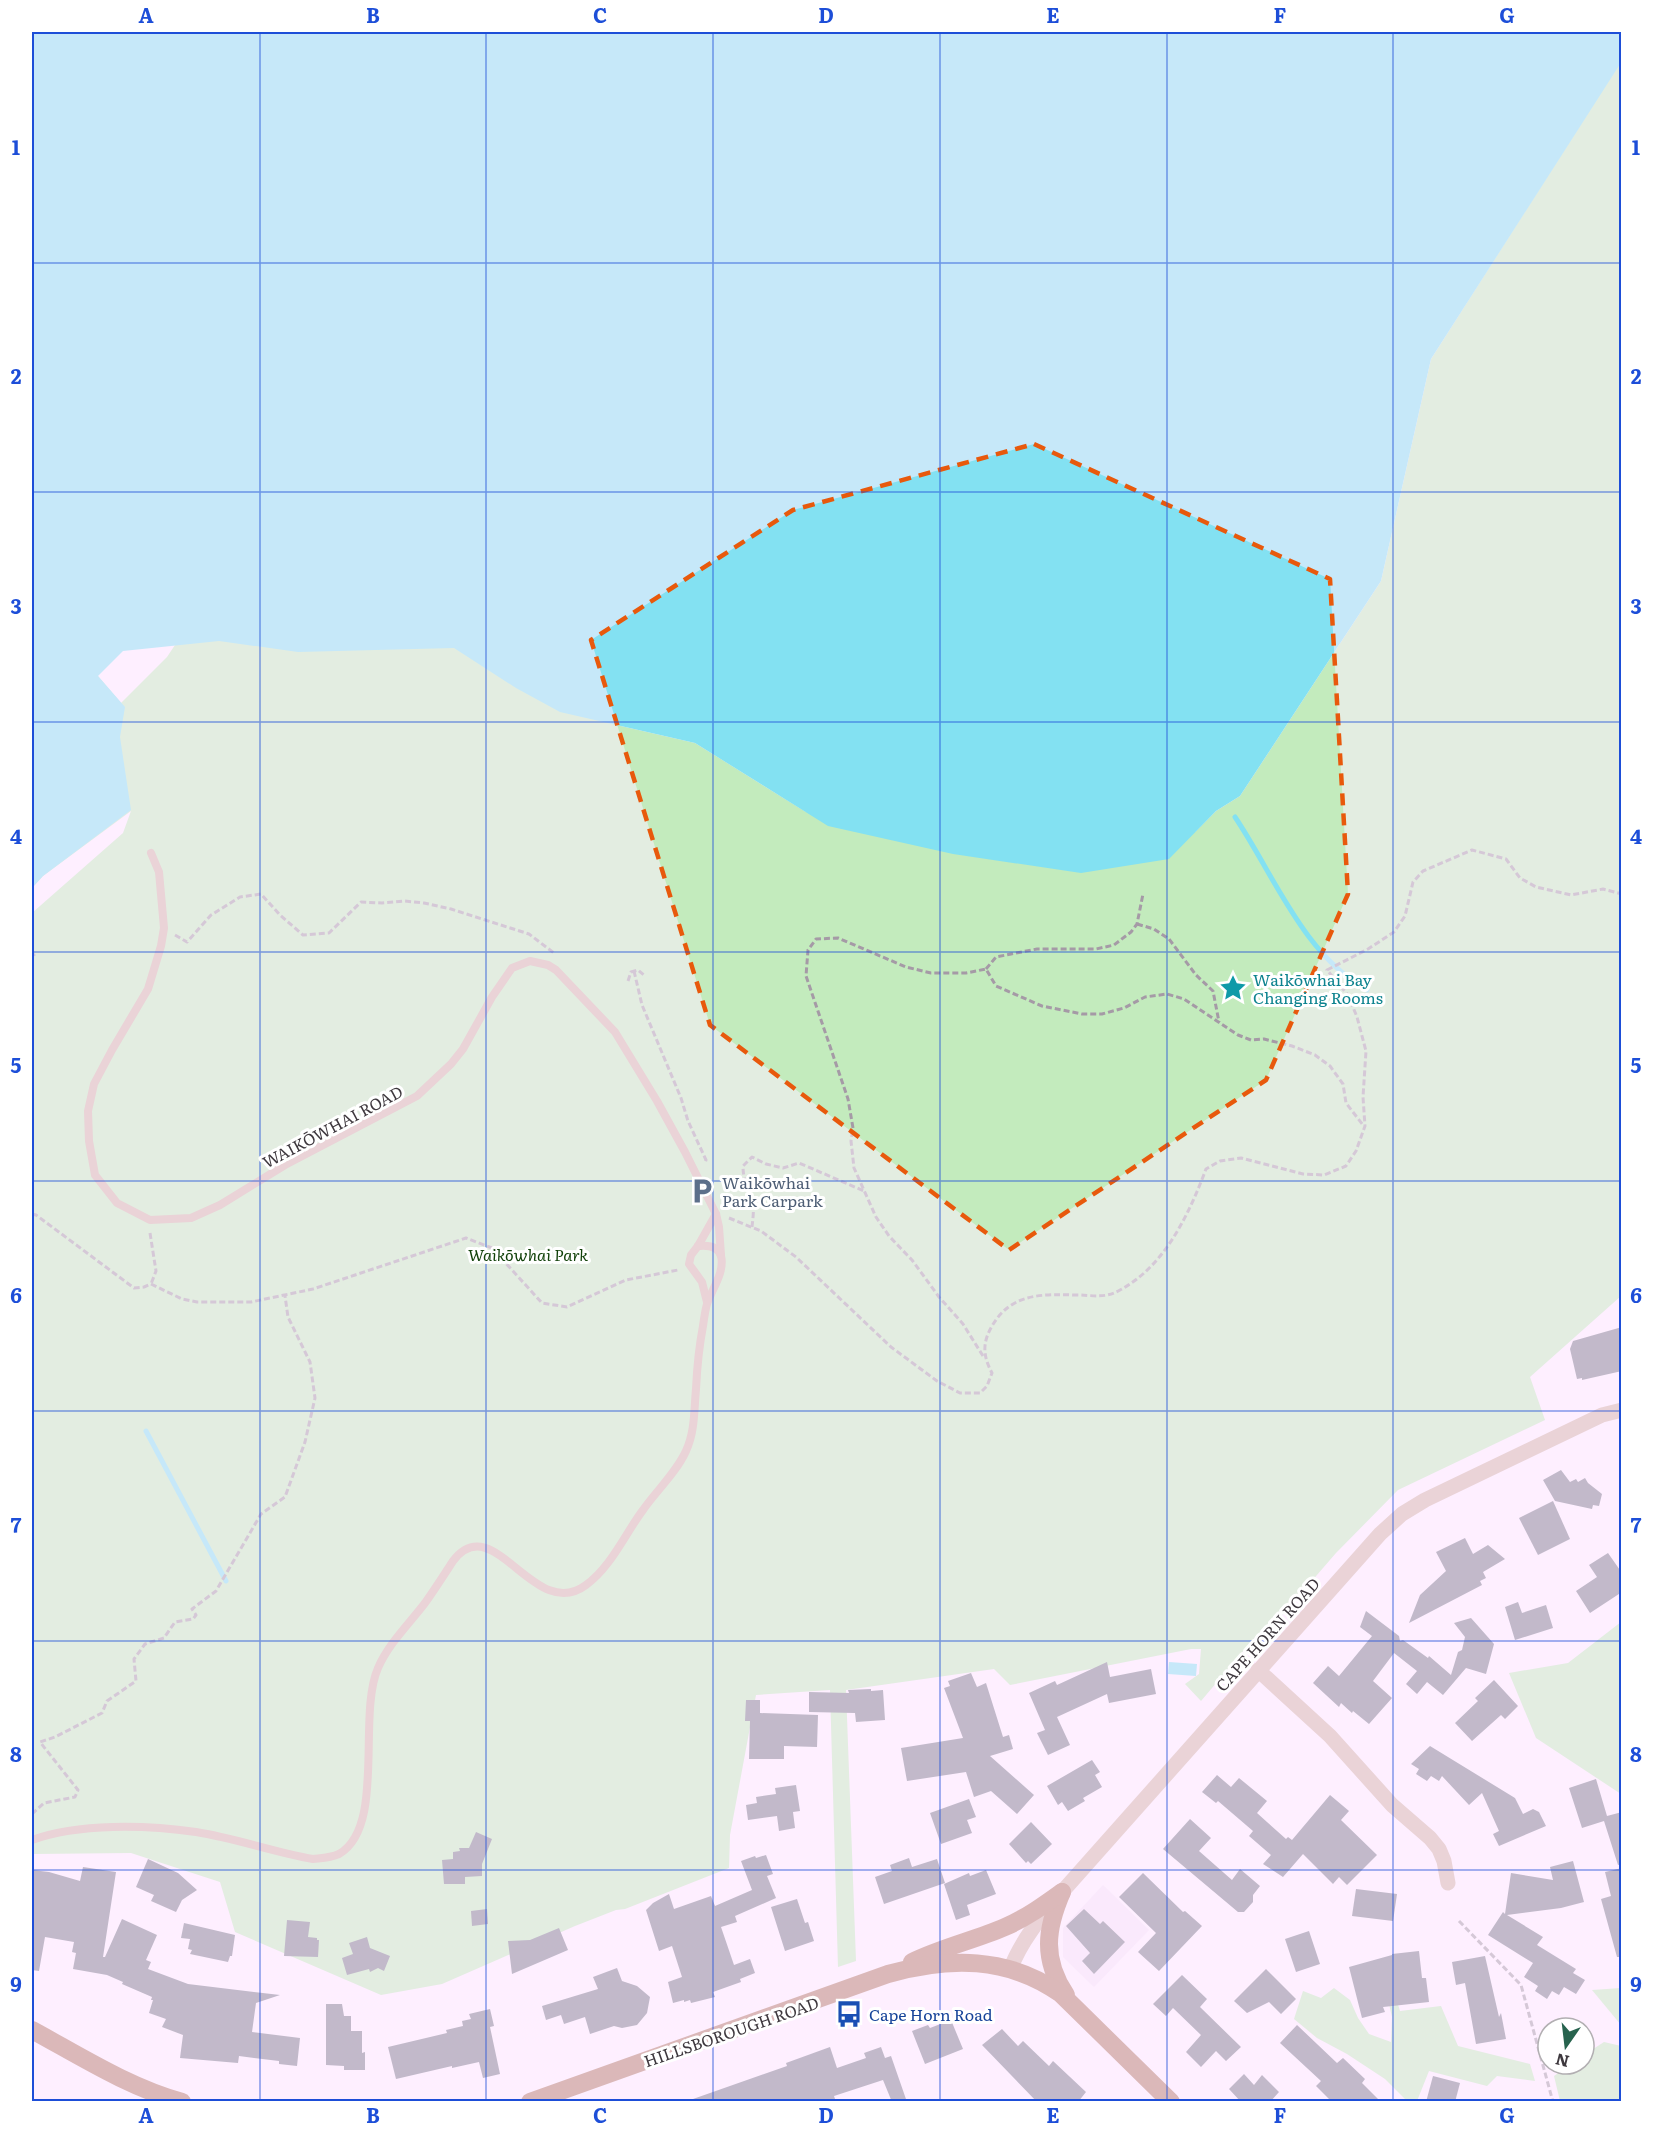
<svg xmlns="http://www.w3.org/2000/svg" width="1653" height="2133" viewBox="0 0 1653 2133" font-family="Literata,serif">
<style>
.built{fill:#f7e2f8}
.green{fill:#c3ebbd}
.water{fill:#83e1f2}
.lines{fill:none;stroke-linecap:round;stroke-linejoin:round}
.stream{stroke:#83e1f2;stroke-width:5}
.building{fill:#7a798a}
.path{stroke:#a59aa6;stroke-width:3;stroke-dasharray:6 3;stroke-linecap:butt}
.lane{stroke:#d2b1a6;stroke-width:8}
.street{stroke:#d2b1a6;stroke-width:15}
.primary{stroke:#b17764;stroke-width:18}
.marked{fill:none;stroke:#e8590c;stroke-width:4.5;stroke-dasharray:12 8;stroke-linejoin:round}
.grid{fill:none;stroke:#1d4ed8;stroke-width:1.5;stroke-opacity:0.55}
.labels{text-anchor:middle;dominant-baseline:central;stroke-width:6;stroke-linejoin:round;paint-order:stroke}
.culture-label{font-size:16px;fill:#0d838f;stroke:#fff;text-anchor:start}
.street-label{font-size:16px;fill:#3e383e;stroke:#fff}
.service-label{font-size:16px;fill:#4e5e75;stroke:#fff;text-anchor:start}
.park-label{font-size:16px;font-style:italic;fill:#114109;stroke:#fff}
.transit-label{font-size:16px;fill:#164399;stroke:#fff;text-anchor:start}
.neatline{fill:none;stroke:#1d4ed8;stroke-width:2}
.grid-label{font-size:20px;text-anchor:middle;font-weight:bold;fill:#1d4ed8}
</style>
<rect width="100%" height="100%" fill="#feefff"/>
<!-- built -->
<polygon class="built" points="1103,1885 1149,1930 1094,1987 1063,1957 1063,1928"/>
<!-- green -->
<g class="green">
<polygon points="1621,61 1621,1296 1530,1377 1545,1420 1398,1490 1336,1553 1266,1634 1256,1636 1201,1701 1185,1684 1199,1674 1201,1649 1191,1649 1010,1685 994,1669 846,1690 856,1961 838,1967 830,1690 756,1695 730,1835 729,1868 625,1909 616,1910 575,1926 442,1984 381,1995 235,1932 220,1882 131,1853 32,1854 32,913 123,833 131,811 43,876 32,888 98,676 121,703 167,657 175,645 180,645 221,604 527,641 621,726 695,743 806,812 1195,832 1216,811 1240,796 1381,581 1431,359"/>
<polygon points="1621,1622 1621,1621 1621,1794 1536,1738 1509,1673 1568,1663"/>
<polygon points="1334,1988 1350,2000 1358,2018 1369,2034 1391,2042 1392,2017 1387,1995 1396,1998 1400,2011 1441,2006 1458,2046 1530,2064 1535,2081 1497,2076 1487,2086 1429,2071 1417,2101 1407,2101 1385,2079 1347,2054 1317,2038 1294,2019 1303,1991 1321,1998"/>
<polygon points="1621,1988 1622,1988 1621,2025 1592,1990"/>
<polygon points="1604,2042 1621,2046 1621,2101 1560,2101 1554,2076 1571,2064 1584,2064 1584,2055"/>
</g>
<!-- water -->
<g class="water">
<polygon points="32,32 1621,32 1622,61 1431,359 1381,581 1240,796 1216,811 1169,859 1081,873 953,854 828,826 695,743 560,712 516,688 454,648 298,652 219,641 123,651 98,676 125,707 120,737 131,810 43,876 32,888"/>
<polygon points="1169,1662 1197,1664 1196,1676 1168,1674"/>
</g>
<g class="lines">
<!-- stream -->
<g class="stream">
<path d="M1235,817C1274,875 1303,954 1367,990"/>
<polyline points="146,1431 226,1581"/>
</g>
</g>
<!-- building -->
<g class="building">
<polygon points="1622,1327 1622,1371 1582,1380 1582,1378 1577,1379 1570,1349 1573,1341"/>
<polygon points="1561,1470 1570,1482 1576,1479 1578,1482 1585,1478 1588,1483 1602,1494 1599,1506 1593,1505 1592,1509 1555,1501 1543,1480"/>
<polygon points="1553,1501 1570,1539 1538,1555 1519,1518"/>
<polygon points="1465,1538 1473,1554 1488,1545 1505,1559 1483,1572 1486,1578 1480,1581 1482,1585 1409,1623 1420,1595 1446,1571 1436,1552"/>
<polygon points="1608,1553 1622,1573 1622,1592 1590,1613 1576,1591 1597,1577 1589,1565"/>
<polygon points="1518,1602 1522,1613 1546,1605 1553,1628 1515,1640 1505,1607"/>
<polygon points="1366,1611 1399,1636 1400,1641 1403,1640 1428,1658 1429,1656 1451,1675 1458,1652 1462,1650 1465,1637 1454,1623 1471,1618 1494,1644 1486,1674 1466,1668 1443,1695 1427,1682 1417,1694 1406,1684 1417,1671 1394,1653 1373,1681 1392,1698 1369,1724 1353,1711 1352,1713 1341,1703 1339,1707 1313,1683 1328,1666 1339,1676 1372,1636 1360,1627"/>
<polygon points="1107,1662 1110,1677 1151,1669 1156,1694 1109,1703 1107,1694 1057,1717 1070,1745 1048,1755 1037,1733 1045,1730 1029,1693 1055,1681 1057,1685"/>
<polygon points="971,1673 977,1687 986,1683 1003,1737 1009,1735 1013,1749 990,1756 1034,1795 1017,1814 991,1791 974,1797 966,1772 907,1781 901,1748 963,1738 944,1688 950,1686 948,1681"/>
<polygon points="1494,1680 1518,1706 1505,1719 1501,1715 1472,1741 1455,1723 1478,1701 1475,1698"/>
<polygon points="871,1689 871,1691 883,1690 885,1720 856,1722 855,1713 809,1712 809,1692 849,1693 848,1690"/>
<polygon points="746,1700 760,1700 760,1713 818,1715 817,1747 784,1746 784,1759 749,1759 750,1721 745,1721"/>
<polygon points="1430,1746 1515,1798 1523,1814 1533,1809 1539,1812 1546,1826 1499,1846 1493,1834 1499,1831 1482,1793 1469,1805 1442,1776 1439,1781 1431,1776 1427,1781 1416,1774 1419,1769 1411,1764"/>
<polygon points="1092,1760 1100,1772 1095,1775 1102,1787 1083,1798 1085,1801 1068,1811 1062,1802 1058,1805 1047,1786"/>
<polygon points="1217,1775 1231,1787 1239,1778 1267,1801 1257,1813 1286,1839 1288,1837 1292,1840 1330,1795 1349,1811 1341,1820 1377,1855 1347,1885 1339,1877 1333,1884 1303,1854 1283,1877 1263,1864 1271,1855 1249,1836 1253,1831 1218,1801 1216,1803 1202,1792"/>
<polygon points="1596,1779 1607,1816 1622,1812 1622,1864 1618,1865 1604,1821 1582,1828 1569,1788"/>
<polygon points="796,1785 800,1811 793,1812 795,1828 779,1831 777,1816 748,1820 746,1805 757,1803 756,1797 776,1794 775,1788"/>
<polygon points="969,1799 976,1817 967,1820 972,1833 941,1844 930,1813"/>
<polygon points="1190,1819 1211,1838 1199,1851 1232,1880 1240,1869 1260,1886 1253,1895 1253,1902 1244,1912 1238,1912 1163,1849"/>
<polygon points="1031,1822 1052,1844 1031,1864 1028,1861 1026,1863 1009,1844"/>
<polygon points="476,1832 492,1839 482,1864 482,1876 465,1877 465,1884 444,1884 442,1860 453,1859 453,1852 460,1851 459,1848 469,1848"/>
<polygon points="766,1855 773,1874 767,1876 776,1898 735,1916 737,1922 721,1927 734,1965 750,1959 755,1973 740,1979 741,1982 713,1992 715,1997 691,2003 690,2000 684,2002 684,2000 673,2003 668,1982 682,1977 672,1946 659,1951 646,1910 653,1903 669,1894 674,1909 711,1896 715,1906 752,1890 741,1861 755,1856 756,1858"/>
<polygon points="909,1858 912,1867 937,1859 945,1883 884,1904 875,1877 892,1871 890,1865"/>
<polygon points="148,1859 178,1873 197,1890 182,1900 176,1912 151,1901 154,1895 136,1887"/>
<polygon points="1573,1861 1584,1902 1561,1908 1507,1915 1543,1937 1537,1945 1576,1969 1573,1973 1585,1980 1576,1994 1564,1987 1559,1995 1552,1991 1547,1999 1535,1991 1538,1986 1524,1977 1533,1963 1488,1935 1503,1912 1505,1914 1511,1873 1553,1880 1550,1867"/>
<polygon points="83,1867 116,1872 103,1957 105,1957 122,1919 157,1935 146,1960 151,1962 148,1969 188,1984 280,1995 256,2003 252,2032 300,2038 297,2066 279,2064 279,2061 239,2056 238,2063 180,2058 183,2035 162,2027 166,2019 149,2013 153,2000 151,2000 152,1997 122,1984 123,1982 107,1975 73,1969 76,1953 72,1952 74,1942 45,1937 39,1971 32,1970 32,1870 49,1872 80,1881"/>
<polygon points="1622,1868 1622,1957 1617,1957 1601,1899 1611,1896 1605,1872"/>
<polygon points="986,1870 996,1894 967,1905 970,1915 956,1920 944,1884 969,1873 970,1876"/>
<polygon points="1143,1873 1183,1912 1185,1911 1202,1926 1159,1971 1138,1952 1156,1933 1119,1897"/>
<polygon points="1356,1889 1397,1894 1393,1921 1352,1916"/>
<polygon points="797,1899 805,1923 808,1922 814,1941 785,1951 771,1907"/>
<polygon points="487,1909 488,1924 472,1926 471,1911"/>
<polygon points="1084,1909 1100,1924 1103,1921 1125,1942 1094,1974 1082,1961 1090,1953 1066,1926"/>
<polygon points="287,1920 310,1922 308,1937 317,1938 317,1940 319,1940 318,1957 284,1956"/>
<polygon points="184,1923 235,1935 232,1956 230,1956 228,1962 190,1954 192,1950 188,1949 190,1939 181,1938"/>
<polygon points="559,1928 568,1950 512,1974 508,1941 530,1940"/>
<polygon points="1309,1931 1320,1964 1296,1972 1285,1939"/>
<polygon points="367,1937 370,1948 390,1956 384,1971 378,1968 370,1972 369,1969 347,1975 342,1958 353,1954 349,1943"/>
<polygon points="1419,1951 1422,1978 1426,1978 1429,2002 1383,2007 1385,2012 1362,2018 1349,1967 1392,1955 1392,1954"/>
<polygon points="1485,1956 1499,2017 1501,2013 1506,2039 1476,2044 1465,1983 1456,1985 1452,1962"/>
<polygon points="617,1968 622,1981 637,1986 650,1997 647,2013 637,2025 622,2028 614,2026 590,2034 585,2017 564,2024 561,2015 546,2020 542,2006 598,1989 593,1977"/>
<polygon points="1266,1969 1296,1999 1281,2014 1269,2002 1247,2013 1234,2001"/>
<polygon points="1182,1975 1207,1999 1200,2007 1241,2047 1226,2061 1216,2051 1201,2067 1186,2052 1201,2035 1173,2008 1166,2016 1153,2004"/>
<polygon points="326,2004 342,2004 344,2016 351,2016 351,2031 362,2031 362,2053 365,2052 365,2070 344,2070 344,2066 326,2065"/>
<polygon points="490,2009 494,2026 490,2027 500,2074 483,2078 479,2062 452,2068 452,2066 396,2079 388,2047 447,2033 446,2030 463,2026 462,2021 471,2019 469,2014"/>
<polygon points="951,2020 963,2049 925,2064 912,2031 928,2025 930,2028"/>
<polygon points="1297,2025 1337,2063 1343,2058 1365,2079 1362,2083 1381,2102 1332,2102 1316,2086 1321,2081 1280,2043"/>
<polygon points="1002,2029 1018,2046 1023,2041 1049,2066 1053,2061 1086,2092 1078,2102 1037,2102 982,2045"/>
<polygon points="830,2047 837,2068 866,2058 864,2053 881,2047 885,2058 891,2056 907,2102 892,2102 883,2080 834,2096 836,2102 694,2102 693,2099 787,2066 786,2063"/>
<polygon points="1244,2074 1254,2085 1262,2075 1279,2092 1270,2102 1241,2102 1229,2089"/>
<polygon points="1433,2076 1460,2083 1455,2102 1426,2102"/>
</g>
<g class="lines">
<!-- path -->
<g class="path">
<polyline points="1137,924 1154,929 1169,939 1196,975 1213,991 1219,1022"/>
<polyline points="175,935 187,942 211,915 240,897 261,894 280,915 303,935 329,933 361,902 382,903 404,901 424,903 451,909 529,934 554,953"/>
<polyline points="32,956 35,954"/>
<polyline points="986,969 996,957 1011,954 1037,949 1096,949 1114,945 1131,932 1137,924 1143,894"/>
<polyline points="634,971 642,1005 681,1098 688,1121 706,1160 705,1163"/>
<polyline points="628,981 631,972 638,970 645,976"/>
<polyline points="32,1214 36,1215 134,1288 144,1287 151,1284"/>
<path d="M729,1218L761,1231L796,1257L891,1347L937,1381L960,1393H980L987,1386L992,1373C983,1356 982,1343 992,1326C1011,1293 1042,1294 1076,1295C1093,1295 1105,1299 1120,1290C1165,1266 1189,1214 1206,1169L1220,1161L1241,1158L1303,1174L1324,1175L1346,1166L1356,1151L1365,1126L1363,1097L1366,1051L1357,1017L1348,995L1327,970L1368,949L1394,932L1405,916L1413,882L1423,871L1472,850L1506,859L1520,878L1536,887L1571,895L1603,889L1622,894"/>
<path d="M752,1227C753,1217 755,1206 751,1196C747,1185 743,1179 743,1166L752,1157L766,1164L783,1168L799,1163L864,1191"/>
<polyline points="150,1233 156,1271 151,1284"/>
<polyline points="151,1284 182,1299 197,1302 251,1302 313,1289 466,1238 492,1248 542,1303 567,1307 626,1280 678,1270"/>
<polyline points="983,1356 963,1324 939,1297 912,1260 889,1236 876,1217 854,1168 851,1141 853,1128 848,1099 806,976 808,950 816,939 838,938 906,967 931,973 966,973 986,969 996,986 1042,1006 1082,1014 1102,1014 1124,1008 1145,997 1167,994 1184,999 1238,1035 1251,1040 1264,1039 1292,1046 1315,1055 1330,1066 1343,1084 1346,1103 1363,1125"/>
<polyline points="32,1814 44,1803 75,1797 78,1790 40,1742 55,1737 102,1713 107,1701 136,1681 134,1659 145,1644 164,1638 175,1622 193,1619 196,1615 192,1609 216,1591 261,1514 285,1497 305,1442 315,1398 310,1362 288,1317 285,1296"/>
<polyline points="1459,1921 1521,1985 1553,2102"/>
</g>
<!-- lane -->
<g class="lane">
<polyline points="151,853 159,872 164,928 161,946 148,989 112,1050 94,1084 88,1111 89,1141 95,1175 117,1203 150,1220 191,1218 220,1205 285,1165 417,1096 451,1064 463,1049 492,997 512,968 530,961 548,965 556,970 615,1032 657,1101 685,1152 716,1214 719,1227 721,1255"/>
<polyline points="707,1302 702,1282 689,1264 691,1255 698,1246 716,1214"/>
<path d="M32,1840C79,1823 146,1825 196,1832C235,1838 273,1852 313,1859C322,1858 330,1858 339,1854C386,1827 357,1716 378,1668C389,1643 409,1624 425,1603C435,1589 444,1575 453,1561C494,1507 534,1624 586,1585C611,1567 625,1534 643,1510C657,1490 676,1473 686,1451C695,1432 694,1410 696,1389C697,1368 699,1347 703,1326C704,1319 705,1311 707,1304C712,1289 725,1272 721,1256C718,1246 707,1245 698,1246"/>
</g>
<!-- street -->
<g class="street">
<polyline points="1258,1670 1330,1736 1392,1805 1430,1838 1439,1849 1444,1861 1448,1883"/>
<path d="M1010,1970C1021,1940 1042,1916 1062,1892L1380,1534L1402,1514L1425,1500L1602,1415L1622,1410"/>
</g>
<!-- primary -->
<g class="primary">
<path d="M1062,1892C1046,1929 1042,1959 1066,1995"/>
<path d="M912,1962C943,1947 975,1940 1005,1927C1026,1918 1044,1905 1062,1892"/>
<path d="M32,2030C80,2056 128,2087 182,2102"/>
<path d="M530,2102L888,1974C949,1957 1007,1956 1061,1994L1171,2102"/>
</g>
</g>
<!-- marked area -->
<path d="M0 0H1653V2133H0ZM1034,444L1330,579L1348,894L1266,1080L1009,1250L710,1025L591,640L793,510Z" fill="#feefff" fill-opacity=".55" fill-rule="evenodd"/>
<path class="marked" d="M1034,444L1330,579L1348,894L1266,1080L1009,1250L710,1025L591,640L793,510Z"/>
<!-- grid -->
<path class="grid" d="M260,32V2102M486,32V2102M713,32V2102M940,32V2102M1167,32V2102M1393,32V2102M32,263H1622M32,492H1622M32,722H1622M32,952H1622M32,1181H1622M32,1411H1622M32,1641H1622M32,1870H1622"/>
<!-- icons -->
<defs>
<symbol id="sight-bare" viewBox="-9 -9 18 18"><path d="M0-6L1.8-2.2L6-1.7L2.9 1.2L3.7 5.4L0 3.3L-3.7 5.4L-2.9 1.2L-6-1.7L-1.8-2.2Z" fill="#0f9aa8" stroke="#fff" stroke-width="2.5" paint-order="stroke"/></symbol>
<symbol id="parking-bare" viewBox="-9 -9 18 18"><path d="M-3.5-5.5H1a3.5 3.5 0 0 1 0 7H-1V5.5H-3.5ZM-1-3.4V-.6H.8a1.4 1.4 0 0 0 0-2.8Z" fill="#5c6f8a" stroke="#fff" stroke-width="2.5" paint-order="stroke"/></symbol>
<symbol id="bus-bare" viewBox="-9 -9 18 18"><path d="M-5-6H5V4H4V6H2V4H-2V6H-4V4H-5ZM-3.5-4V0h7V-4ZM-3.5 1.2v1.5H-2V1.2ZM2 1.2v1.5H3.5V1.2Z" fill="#1a4fb4" stroke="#fff" stroke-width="2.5" paint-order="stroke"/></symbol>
</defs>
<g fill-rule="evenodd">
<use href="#sight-bare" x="1214" y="969" width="38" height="38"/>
<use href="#parking-bare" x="683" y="1172" width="38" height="38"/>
<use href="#bus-bare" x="830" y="1995" width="38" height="38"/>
</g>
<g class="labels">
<!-- culture labels -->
<g class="culture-label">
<text x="1253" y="979">Waikōwhai Bay<tspan x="1253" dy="18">Changing Rooms</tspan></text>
</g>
<!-- street labels -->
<g class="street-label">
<text transform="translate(332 1126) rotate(-28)">WAIKŌWHAI ROAD</text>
<text transform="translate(1267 1634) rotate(-48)">CAPE HORN ROAD</text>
<text transform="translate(731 2031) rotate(-19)">HILLSBOROUGH ROAD</text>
</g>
<!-- service labels -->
<g class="service-label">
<text x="722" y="1182">Waikōwhai<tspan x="722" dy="18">Park Carpark</tspan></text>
</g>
<!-- park labels -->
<g class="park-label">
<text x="528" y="1254">Waikōwhai Park</text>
</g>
<!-- transit labels -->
<g class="transit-label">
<text x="869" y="2014">Cape Horn Road</text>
</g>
</g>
<!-- border -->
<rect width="1653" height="2133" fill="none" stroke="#ffffff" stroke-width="66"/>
<!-- north arrow -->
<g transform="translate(1566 2046) rotate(194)"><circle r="28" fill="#ffffff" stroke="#b2afb2" stroke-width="1.5"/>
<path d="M0-4.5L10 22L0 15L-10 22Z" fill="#27634e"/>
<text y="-9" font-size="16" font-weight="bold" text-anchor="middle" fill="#3e383e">N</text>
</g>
<rect x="33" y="33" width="1587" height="2067" class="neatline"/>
<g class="grid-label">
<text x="146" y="23">A</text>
<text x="373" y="23">B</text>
<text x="600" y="23">C</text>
<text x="826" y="23">D</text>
<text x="1053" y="23">E</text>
<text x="1280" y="23">F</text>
<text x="1507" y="23">G</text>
<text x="16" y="155">1</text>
<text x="1636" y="155">1</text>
<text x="16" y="384">2</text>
<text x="1636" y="384">2</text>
<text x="16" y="614">3</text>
<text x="1636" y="614">3</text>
<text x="16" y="844">4</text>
<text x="1636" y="844">4</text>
<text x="16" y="1073">5</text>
<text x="1636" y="1073">5</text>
<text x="16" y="1303">6</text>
<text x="1636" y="1303">6</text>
<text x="16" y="1533">7</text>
<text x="1636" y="1533">7</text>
<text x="16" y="1762">8</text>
<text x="1636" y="1762">8</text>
<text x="16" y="1992">9</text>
<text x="1636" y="1992">9</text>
<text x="146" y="2123">A</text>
<text x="373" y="2123">B</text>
<text x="600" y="2123">C</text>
<text x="826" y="2123">D</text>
<text x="1053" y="2123">E</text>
<text x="1280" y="2123">F</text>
<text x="1507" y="2123">G</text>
</g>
</svg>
